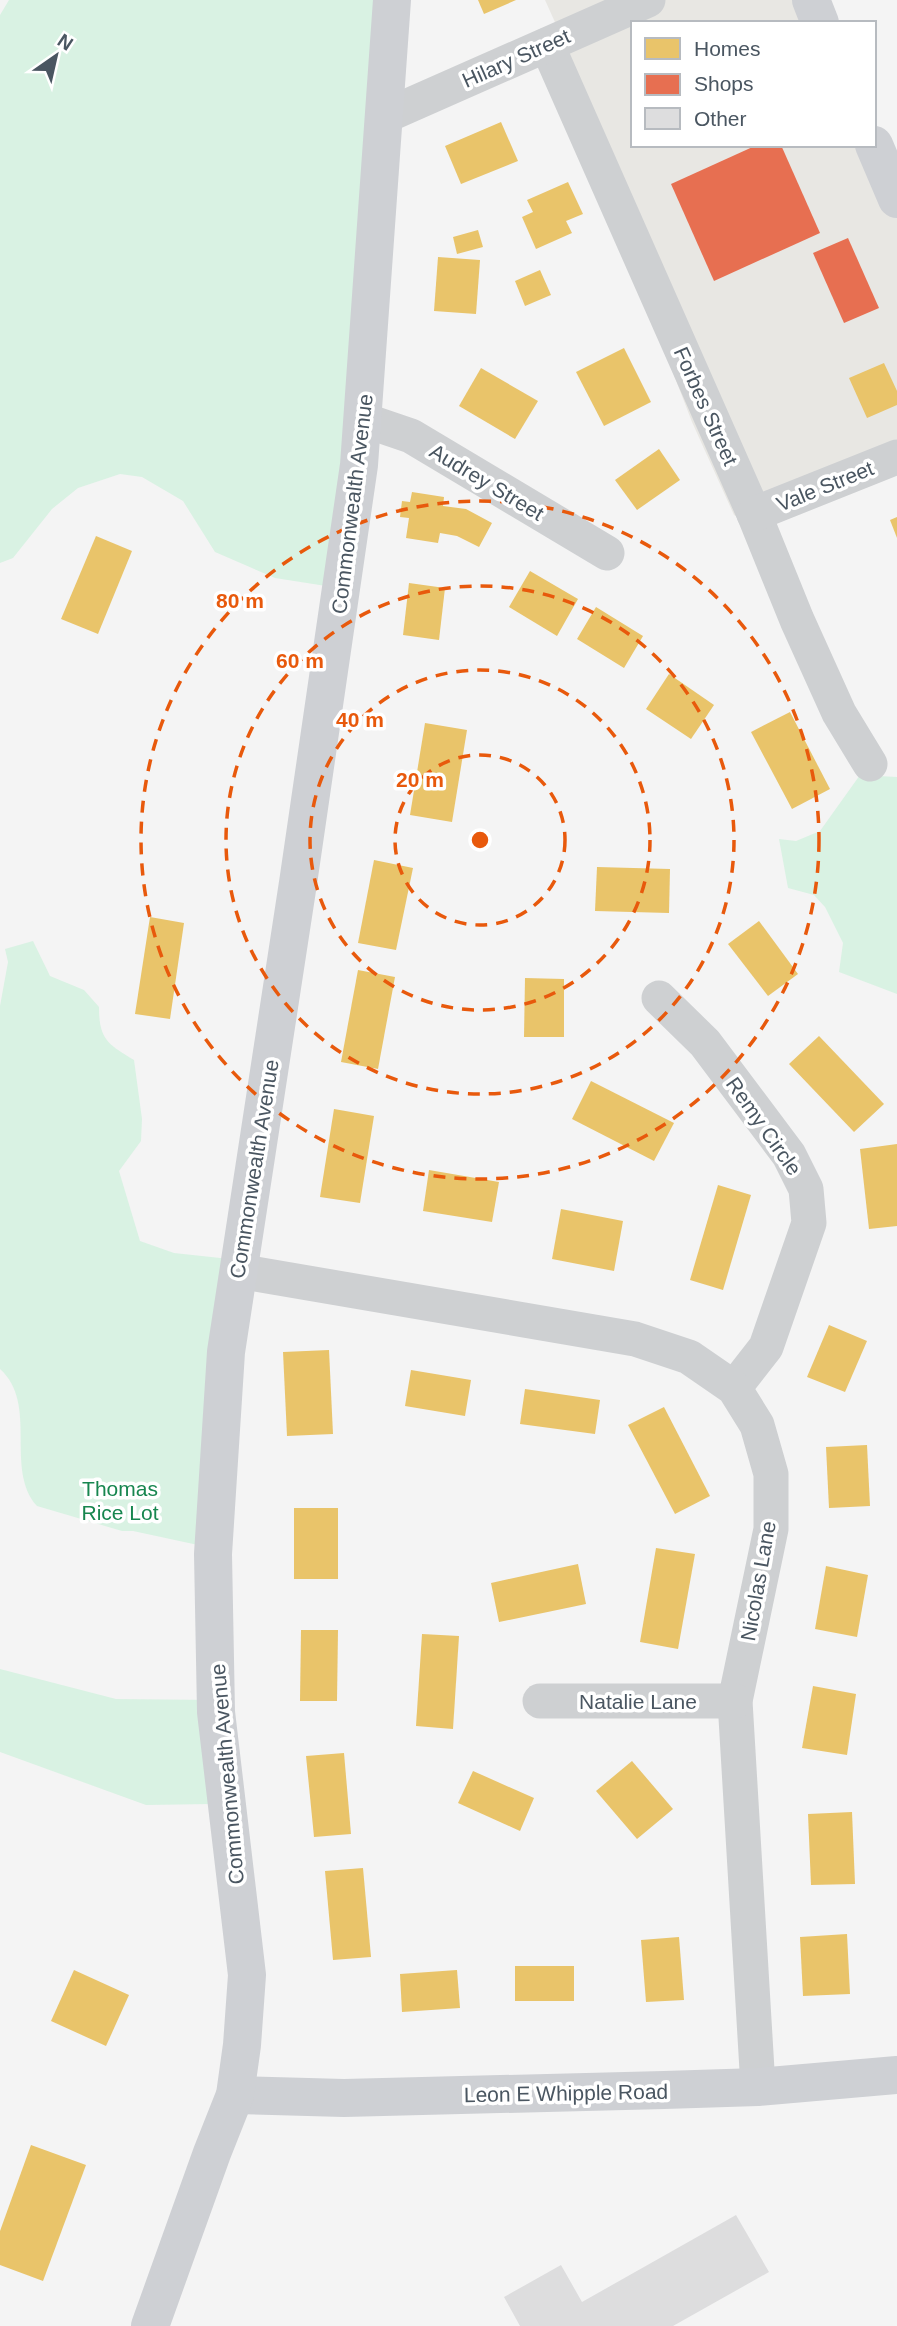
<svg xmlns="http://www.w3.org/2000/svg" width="897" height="2326" viewBox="0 0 897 2326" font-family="Arial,sans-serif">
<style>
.commercial{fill:#e8e7e3}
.green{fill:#d9f2e3}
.homes{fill:#e9c46a}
.shops{fill:#e76f51}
.building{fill:#ddddde}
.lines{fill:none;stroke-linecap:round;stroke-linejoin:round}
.street{stroke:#ced0d2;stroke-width:35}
.secondary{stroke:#ced0d4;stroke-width:38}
.ring{fill:none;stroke:#e8590c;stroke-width:3.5;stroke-dasharray:12 9}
.labels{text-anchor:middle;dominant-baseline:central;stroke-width:7;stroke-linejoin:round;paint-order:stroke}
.street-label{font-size:21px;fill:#4a5661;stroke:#fff}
.park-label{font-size:21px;fill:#17864f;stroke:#fff}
.centre{fill:#e8590c;stroke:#fff;stroke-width:3.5}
.ring-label{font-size:21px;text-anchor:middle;font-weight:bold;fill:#e8590c;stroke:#fff;stroke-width:7;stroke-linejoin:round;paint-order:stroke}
</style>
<rect width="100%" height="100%" fill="#f4f4f4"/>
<!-- commercial -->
<polygon class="commercial" points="545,0 811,0 820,23 633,23 633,145 873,145 897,201 897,460 751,524 734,515 692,422 624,245 563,40"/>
<!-- green -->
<g class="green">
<polygon points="9,0 396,0 326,586 275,578 215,552 183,501 142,477 120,474 78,488 52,509 13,558 0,563 0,15"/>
<polygon points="860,775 897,777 897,994 839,972 843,943 825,907 814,895 788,888 779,839 796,841 820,831"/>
<path d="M33,941L50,976L84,990L99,1007C99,1040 108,1044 134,1060L142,1119L141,1141L119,1171L140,1241L174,1253L239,1260L198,1545L133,1531H122L37,1506C4,1469 39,1404 0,1369V1006L8,962L5,949Z"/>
<polygon points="0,1669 116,1699 216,1700 212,1804 146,1805 0,1752"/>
</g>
<!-- homes -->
<g class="homes">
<polygon points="478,0 516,0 484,14"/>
<polygon points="501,122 518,161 461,184 445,146"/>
<polygon points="568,182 583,214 566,221 572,233 536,249 522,217 533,212 527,200"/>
<polygon points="478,230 483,247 457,254 453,237"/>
<polygon points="438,257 480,260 476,314 434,311"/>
<polygon points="540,270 551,295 525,306 515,281"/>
<polygon points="624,348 651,402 604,426 576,372"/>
<polygon points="884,363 897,391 897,405 867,418 849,378"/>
<polygon points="481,368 538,401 515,439 459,406"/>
<polygon points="659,449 680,480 637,510 615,480"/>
<polygon points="412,492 444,497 443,506 466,509 492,523 479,547 457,536 440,533 438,543 406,538 409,518 400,517 402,501 410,502"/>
<polygon points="897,517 897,538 890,520"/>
<polygon points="96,536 132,551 98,634 61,619"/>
<polygon points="530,571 578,599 557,636 509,607"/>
<polygon points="409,583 445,588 439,640 403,635"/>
<polygon points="596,607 643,636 624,668 577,639"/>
<polygon points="669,674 714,705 691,739 646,709"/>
<polygon points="790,712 830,789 792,809 751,732"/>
<polygon points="425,723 467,730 452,822 410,815"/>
<polygon points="374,860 413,868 396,950 358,943"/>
<polygon points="597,867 670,869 669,913 595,911"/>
<polygon points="150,917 184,923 170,1019 135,1014"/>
<polygon points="759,921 798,974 768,996 728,944"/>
<polygon points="358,970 395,977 378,1069 341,1062"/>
<polygon points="525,978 564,979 564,1037 524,1037"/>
<polygon points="819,1036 884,1104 854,1132 789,1064"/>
<polygon points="591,1081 674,1123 654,1161 572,1119"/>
<polygon points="334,1109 374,1116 360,1203 320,1197"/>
<polygon points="897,1144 897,1226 869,1229 860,1149"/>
<polygon points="429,1170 499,1182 492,1222 423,1211"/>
<polygon points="718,1185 751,1195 723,1290 690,1280"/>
<polygon points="561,1209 623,1221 614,1271 552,1259"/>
<polygon points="829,1325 867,1341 845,1392 807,1377"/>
<polygon points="329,1350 333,1434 287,1436 283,1352"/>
<polygon points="411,1370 471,1380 465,1416 405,1406"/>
<polygon points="525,1389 600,1400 595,1434 520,1424"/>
<polygon points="664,1407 710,1496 675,1514 628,1425"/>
<polygon points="867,1445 870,1506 829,1508 826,1447"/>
<rect x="294" y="1508" width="44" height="71"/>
<polygon points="656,1548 695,1554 678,1649 640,1642"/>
<polygon points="578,1564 586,1604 499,1622 491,1583"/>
<polygon points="826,1566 868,1575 857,1637 815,1629"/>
<polygon points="301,1630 338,1630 337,1701 300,1701"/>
<polygon points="422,1634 459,1636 453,1729 416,1726"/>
<polygon points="813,1686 856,1694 847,1755 802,1748"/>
<polygon points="344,1753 351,1834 314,1837 306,1756"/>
<polygon points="632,1761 673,1809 637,1839 596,1791"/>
<polygon points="473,1771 534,1798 520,1831 458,1803"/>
<polygon points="852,1812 855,1884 811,1885 808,1814"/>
<polygon points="363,1868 371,1957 333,1960 325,1871"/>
<polygon points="847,1934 850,1994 803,1996 800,1937"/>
<polygon points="679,1937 684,2000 646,2002 641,1940"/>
<rect x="515" y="1966" width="59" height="35"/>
<polygon points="74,1970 129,1995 106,2046 51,2021"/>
<polygon points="457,1970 460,2008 402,2012 400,1974"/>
<polygon points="31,2145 86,2165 43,2281 0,2265 0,2231"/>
</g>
<!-- shops -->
<g class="shops">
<polygon points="757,145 781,145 820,233 714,281 671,184"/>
<polygon points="848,238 879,308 844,323 813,253"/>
</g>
<!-- building -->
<polygon class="building" points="736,2215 769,2272 673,2326 520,2326 504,2297 561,2265 582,2302"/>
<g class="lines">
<!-- street -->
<g class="street">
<polyline points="547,45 754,514 797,620 839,713 870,764"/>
<polyline points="383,117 648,0"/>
<polyline points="364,420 411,436 607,553"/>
<polyline points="754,514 897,457"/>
<polyline points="659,998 705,1043 789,1155 806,1189 809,1223 766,1347 734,1388"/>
<polyline points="238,1271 635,1339 689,1357 734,1388 757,1425 771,1474 771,1529 735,1701 758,2087"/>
<polyline points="540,1701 735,1701"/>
</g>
<!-- secondary -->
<g class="secondary">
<polyline points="811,0 820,23"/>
<polyline points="874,145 897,199"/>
<polyline points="235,2095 344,2098 664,2090 758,2087 897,2075"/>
<polyline points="150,2326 212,2153 235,2095 242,2045 247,1975 216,1712 213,1554 226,1352 298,883 359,465 392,0"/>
</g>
</g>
<!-- distance rings -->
<g class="ring">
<circle cx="480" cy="840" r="85"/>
<circle cx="480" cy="840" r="170"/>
<circle cx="480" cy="840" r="254"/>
<circle cx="480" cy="840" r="339"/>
</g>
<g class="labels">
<!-- street labels -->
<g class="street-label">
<text transform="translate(516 58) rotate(-24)">Hilary Street</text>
<text transform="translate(706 406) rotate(66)">Forbes Street</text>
<text transform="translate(487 482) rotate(31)">Audrey Street</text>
<text transform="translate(825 486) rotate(-22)">Vale Street</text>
<text transform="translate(352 504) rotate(-83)">Commonwealth Avenue</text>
<text transform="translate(764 1126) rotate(55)">Remy Circle</text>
<text transform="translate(254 1169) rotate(-81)">Commonwealth Avenue</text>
<text transform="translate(758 1581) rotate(-80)">Nicolas Lane</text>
<text x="638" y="1701">Natalie Lane</text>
<text transform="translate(227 1774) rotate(-95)">Commonwealth Avenue</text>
<text transform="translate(566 2093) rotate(-1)">Leon E Whipple Road</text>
</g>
<!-- park labels -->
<g class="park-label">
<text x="120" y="1488">Thomas<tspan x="120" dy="24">Rice Lot</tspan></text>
</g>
</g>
<circle cx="480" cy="840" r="10" class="centre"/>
<g class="ring-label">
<text x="240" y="608">80 m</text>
<text x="300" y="668">60 m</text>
<text x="360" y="727">40 m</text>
<text x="420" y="787">20 m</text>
</g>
<!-- legend -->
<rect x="631" y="21" width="245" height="126" fill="#ffffff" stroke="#b7bbc0" stroke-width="2"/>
<rect x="645" y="38" width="35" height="21" fill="#e9c46a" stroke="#b7bbc0" stroke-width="2"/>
<text x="694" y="56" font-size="21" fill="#4a5661">Homes</text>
<rect x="645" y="74" width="35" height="21" fill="#e76f51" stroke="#b7bbc0" stroke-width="2"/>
<text x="694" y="91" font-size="21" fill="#4a5661">Shops</text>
<rect x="645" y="108" width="35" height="21" fill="#ddddde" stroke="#b7bbc0" stroke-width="2"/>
<text x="694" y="126" font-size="21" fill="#4a5661">Other</text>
<!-- north arrow -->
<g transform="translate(56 56) rotate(34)" stroke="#ffffff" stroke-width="5" paint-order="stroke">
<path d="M0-5L12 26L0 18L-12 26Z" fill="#4a5661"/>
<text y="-10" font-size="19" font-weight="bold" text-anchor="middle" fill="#4a5661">N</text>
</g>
</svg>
